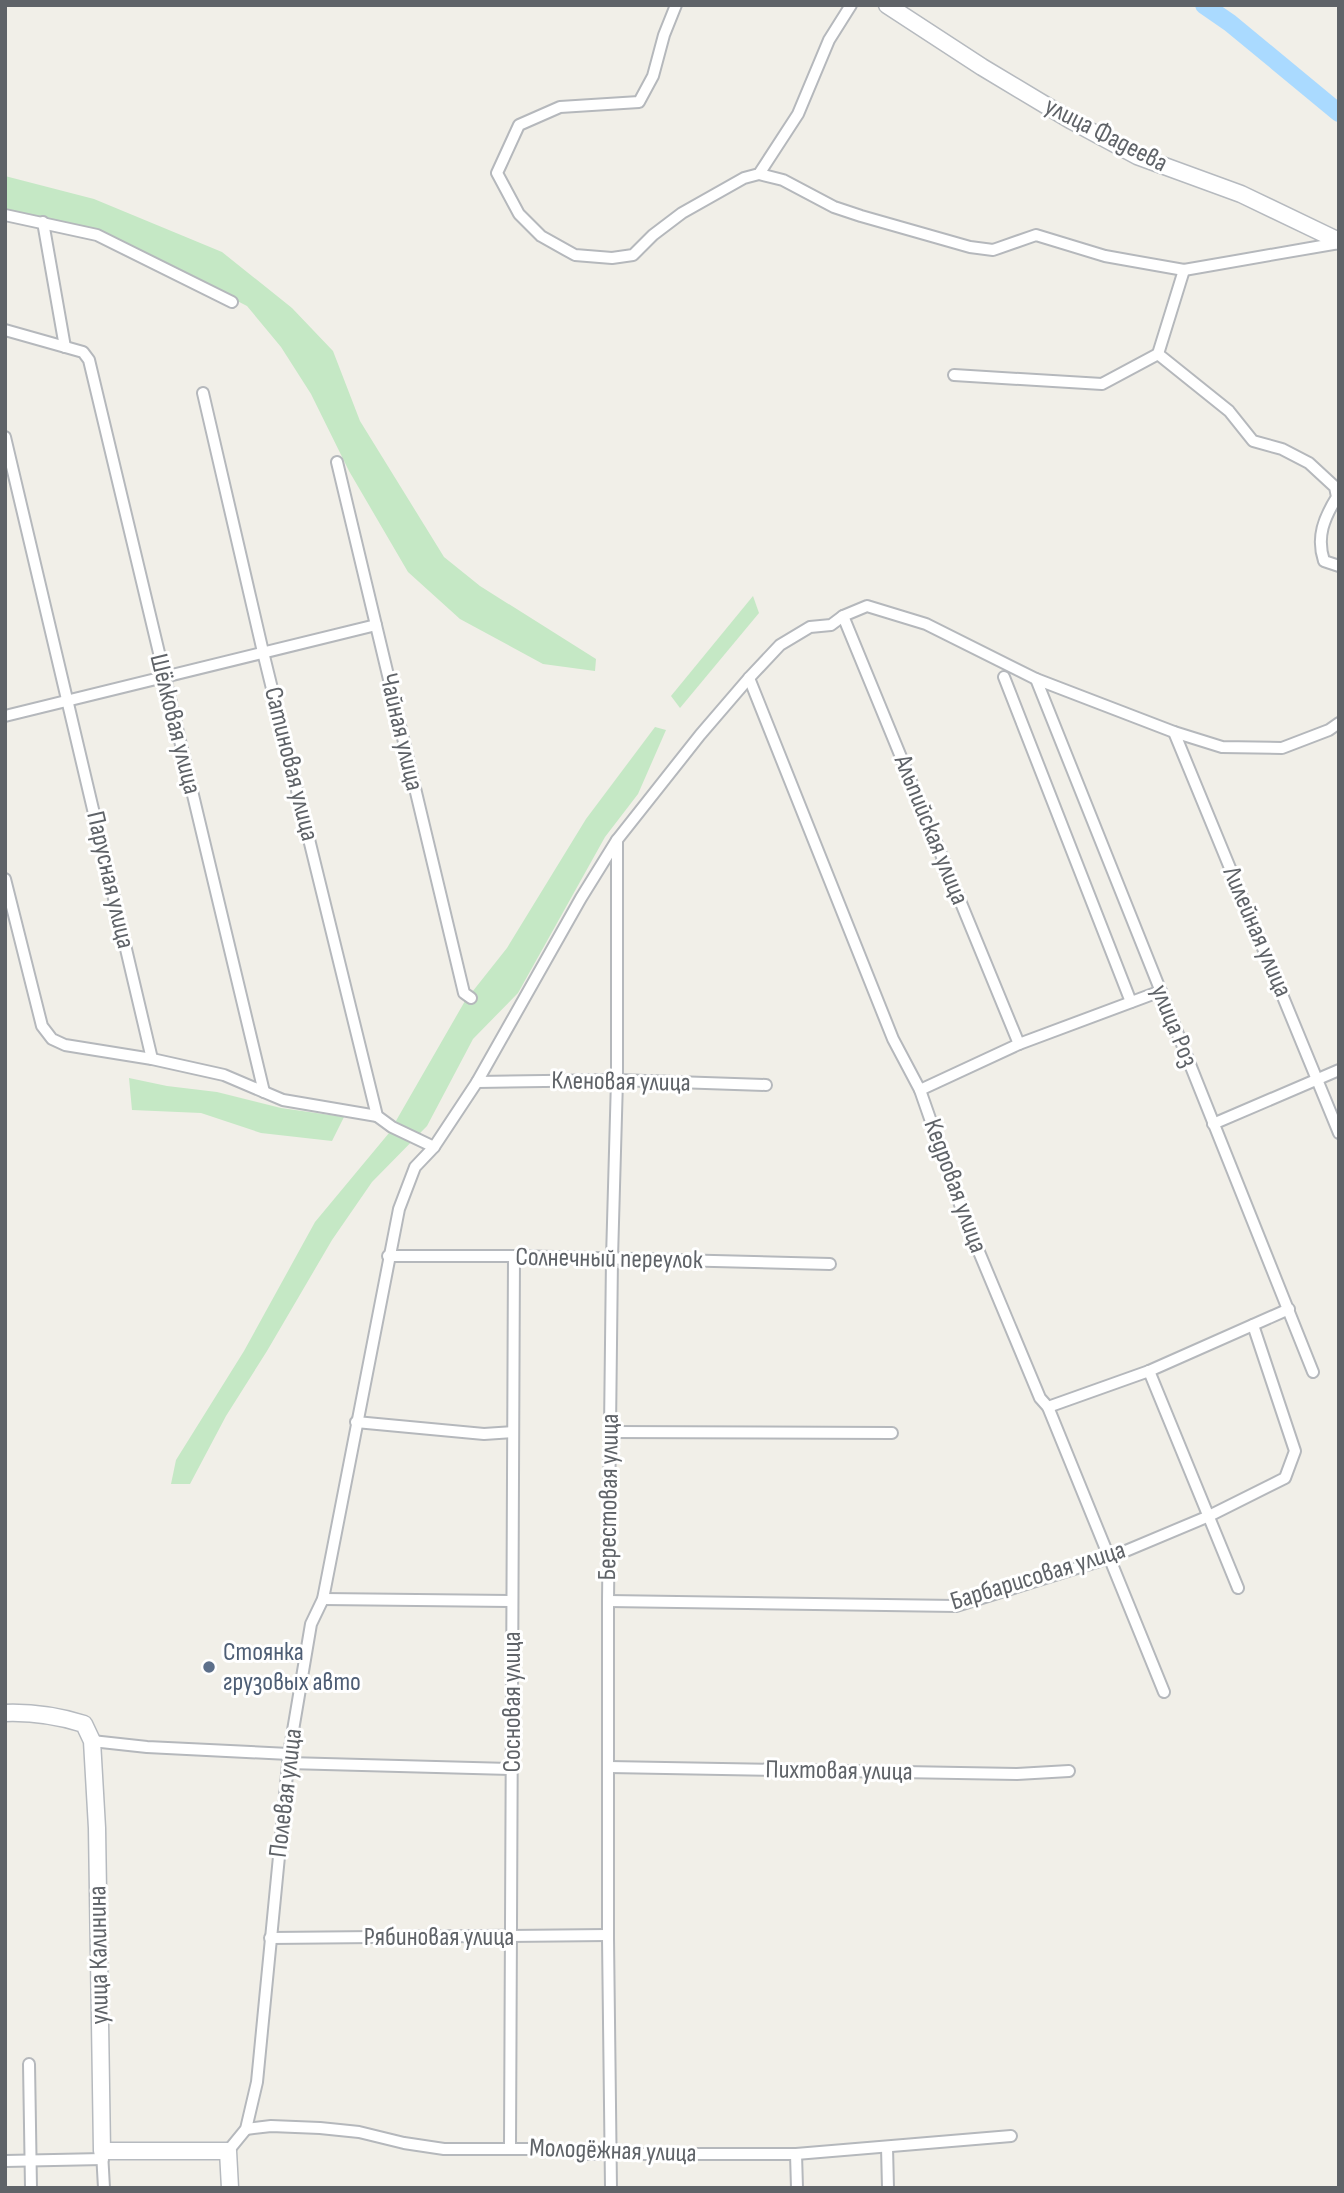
<svg xmlns="http://www.w3.org/2000/svg" width="1344" height="2193" viewBox="0 0 1344 2193" font-family="'Sofia Sans Condensed',sans-serif">
<style>
.green{fill:#c5e8c5}
.lines{fill:none;stroke-linecap:round;stroke-linejoin:round}
.river{stroke:#aadaff;stroke-width:18}
.street-casing{stroke:#b5b8bc;stroke-width:14}
.secondary-casing{stroke:#b6babf;stroke-width:19}
.street{stroke:#fff;stroke-width:10}
.secondary{stroke:#fff;stroke-width:16}
.service-dot{fill:#5c6f8a;stroke:#fff;stroke-width:2.5}
.labels{text-anchor:middle;dominant-baseline:central;stroke-width:6;stroke-linejoin:round;paint-order:stroke}
.street-label{font-size:26px;fill:#5f6368;stroke:#fff}
.service-label{font-size:26px;fill:#4e5e75;stroke:#fff;text-anchor:start}
</style>
<rect width="100%" height="100%" fill="#f1efe8"/>
<!-- green -->
<g class="green">
<polygon points="5,176 94,199 222,252 292,308 333,351 360,421 444,557 480,586 596,659 595,671 543,664 460,619 408,572 349,471 311,394 281,347 247,306 115,238 67,223 5,209"/>
<polygon points="753,596 759,613 680,708 671,696"/>
<polygon points="655,727 666,730 638,794 605,837 518,993 473,1039 427,1126 372,1182 332,1240 267,1351 226,1416 190,1484 171,1484 176,1460 244,1351 315,1222 389,1133 465,1001 507,948 586,819"/>
<polygon points="129,1078 167,1086 217,1092 281,1108 344,1117 332,1141 261,1133 201,1113 132,1110"/>
</g>
<g class="lines">
<!-- river -->
<polyline class="river" points="1204,5 1230,23 1339,113"/>
<defs>
<g id="street">
<polyline points="676,5 664,35 653,76 639,102 560,107 519,125 497,173 519,214 541,236 575,255 612,258 633,255 653,235 682,213 744,178 759,174 798,114 829,40 851,5"/>
<polyline points="759,174 783,180 834,207 861,216 970,247 993,250 1036,235 1105,256 1184,270 1339,243"/>
<polyline points="5,215 97,235 232,302"/>
<polyline points="43,222 65,347"/>
<polyline points="5,330 83,352 89,360 264,1092"/>
<polyline points="1158,354 1184,270"/>
<path d="M954,375L1102,384L1158,354L1229,411L1253,441L1282,449L1309,463L1335,487L1337,497C1324,518 1316,537 1324,561L1339,566"/>
<polyline points="203,393 263,652 377,1116 392,1127 434,1147"/>
<polyline points="5,437 152,1059"/>
<polyline points="337,462 464,993 471,998"/>
<polyline points="843,616 1019,1044"/>
<polyline points="1004,677 1131,1002"/>
<polyline points="749,678 893,1039 920,1090 964,1216 1040,1398 1048,1407 1164,1692"/>
<polyline points="1036,679 1313,1372"/>
<polyline points="5,716 376,625"/>
<polyline points="1174,732 1339,1133"/>
<polyline points="5,879 42,1026 52,1039 65,1045 152,1059 224,1075 283,1100 377,1116"/>
<polyline points="477,1082 617,1080 766,1085"/>
<polyline points="920,1090 1019,1044 1161,991"/>
<polyline points="1213,1124 1339,1070"/>
<polyline points="388,1256 514,1256 830,1264"/>
<polyline points="1149,1371 1238,1588"/>
<polyline points="1048,1407 1149,1371 1289,1309"/>
<polyline points="356,1422 484,1434 512,1432"/>
<polyline points="610,1432 892,1433"/>
<polyline points="323,1599 512,1601"/>
<polyline points="608,1601 956,1606 1109,1558 1209,1516 1285,1478 1295,1451 1253,1325"/>
<polyline points="92,1741 147,1747 289,1754"/>
<polyline points="288,1763 512,1769"/>
<polyline points="609,1767 1017,1774 1069,1771"/>
<polyline points="270,1938 608,1935"/>
<polyline points="29,2064 31,2188"/>
<polyline points="246,2129 271,2126 320,2128 359,2132 404,2143 444,2149 545,2149 586,2154 796,2154 1011,2136"/>
<polyline points="887,2147 888,2188"/>
<polyline points="510,2148 514,1256"/>
<polyline points="228,2151 246,2129 257,2082 289,1754 311,1624 323,1599 399,1209 415,1167 434,1147 477,1082 581,898 617,840 700,735 749,678 780,645 810,627 831,625 843,616 867,606 926,624 1036,679 1174,732 1222,747 1282,748 1329,730 1339,723"/>
<polyline points="102,2152 104,2188"/>
<polyline points="796,2154 797,2188"/>
<polyline points="5,2161 103,2159"/>
<polyline points="611,2188 608,1938 608,1601 612,1258 617,1080 617,840"/>
</g>
<g id="secondary">
<polyline points="887,5 982,67 1072,121 1137,156 1241,194 1339,241"/>
<path d="M5,1713C33,1712 58,1716 84,1724L92,1741L97,1828L102,2151H228L230,2188"/>
</g>
</defs>
<!-- street casing -->
<use href="#street" class="street-casing"/>
<!-- secondary casing -->
<use href="#secondary" class="secondary-casing"/>
<!-- street -->
<use href="#street" class="street"/>
<!-- secondary -->
<use href="#secondary" class="secondary"/>
</g>
<!-- markers -->
<circle class="service-dot" cx="209" cy="1667" r="7"/>
<g class="labels">
<!-- street labels -->
<g class="street-label">
<text transform="translate(1106 135) rotate(27)">улица Фадеева</text>
<text transform="translate(175 724) rotate(76)">Шёлковая улица</text>
<text transform="translate(401 732) rotate(77)">Чайная улица</text>
<text transform="translate(291 764) rotate(76)">Сатиновая улица</text>
<text transform="translate(931 830) rotate(68)">Альпийская улица</text>
<text transform="translate(110 880) rotate(77)">Парусная улица</text>
<text transform="translate(1257 932) rotate(67)">Лилейная улица</text>
<text transform="translate(1174 1026) rotate(68)">улица Роз</text>
<text transform="translate(621 1082) rotate(1)">Кленовая улица</text>
<text transform="translate(955 1186) rotate(70)">Кедровая улица</text>
<text transform="translate(609 1259) rotate(1)">Солнечный переулок</text>
<text transform="translate(609 1497) rotate(-89)">Берестовая улица</text>
<text transform="translate(1038 1576) rotate(-17)">Барбарисовая улица</text>
<text transform="translate(512 1702) rotate(-90)">Сосновая улица</text>
<text transform="translate(839 1771) rotate(1)">Пихтовая улица</text>
<text transform="translate(286 1793) rotate(-83)">Полевая улица</text>
<text x="439" y="1937">Рябиновая улица</text>
<text transform="translate(99 1955) rotate(-91)">улица Калинина</text>
<text transform="translate(613 2151) rotate(2)">Молодёжная улица</text>
</g>
<!-- service labels -->
<g class="service-label">
<text x="223" y="1652">Стоянка<tspan x="223" dy="30">грузовых авто</tspan></text>
</g>
</g>
<!-- border -->
<rect width="1344" height="2193" fill="none" stroke="#5f6368" stroke-width="14"/>
</svg>
